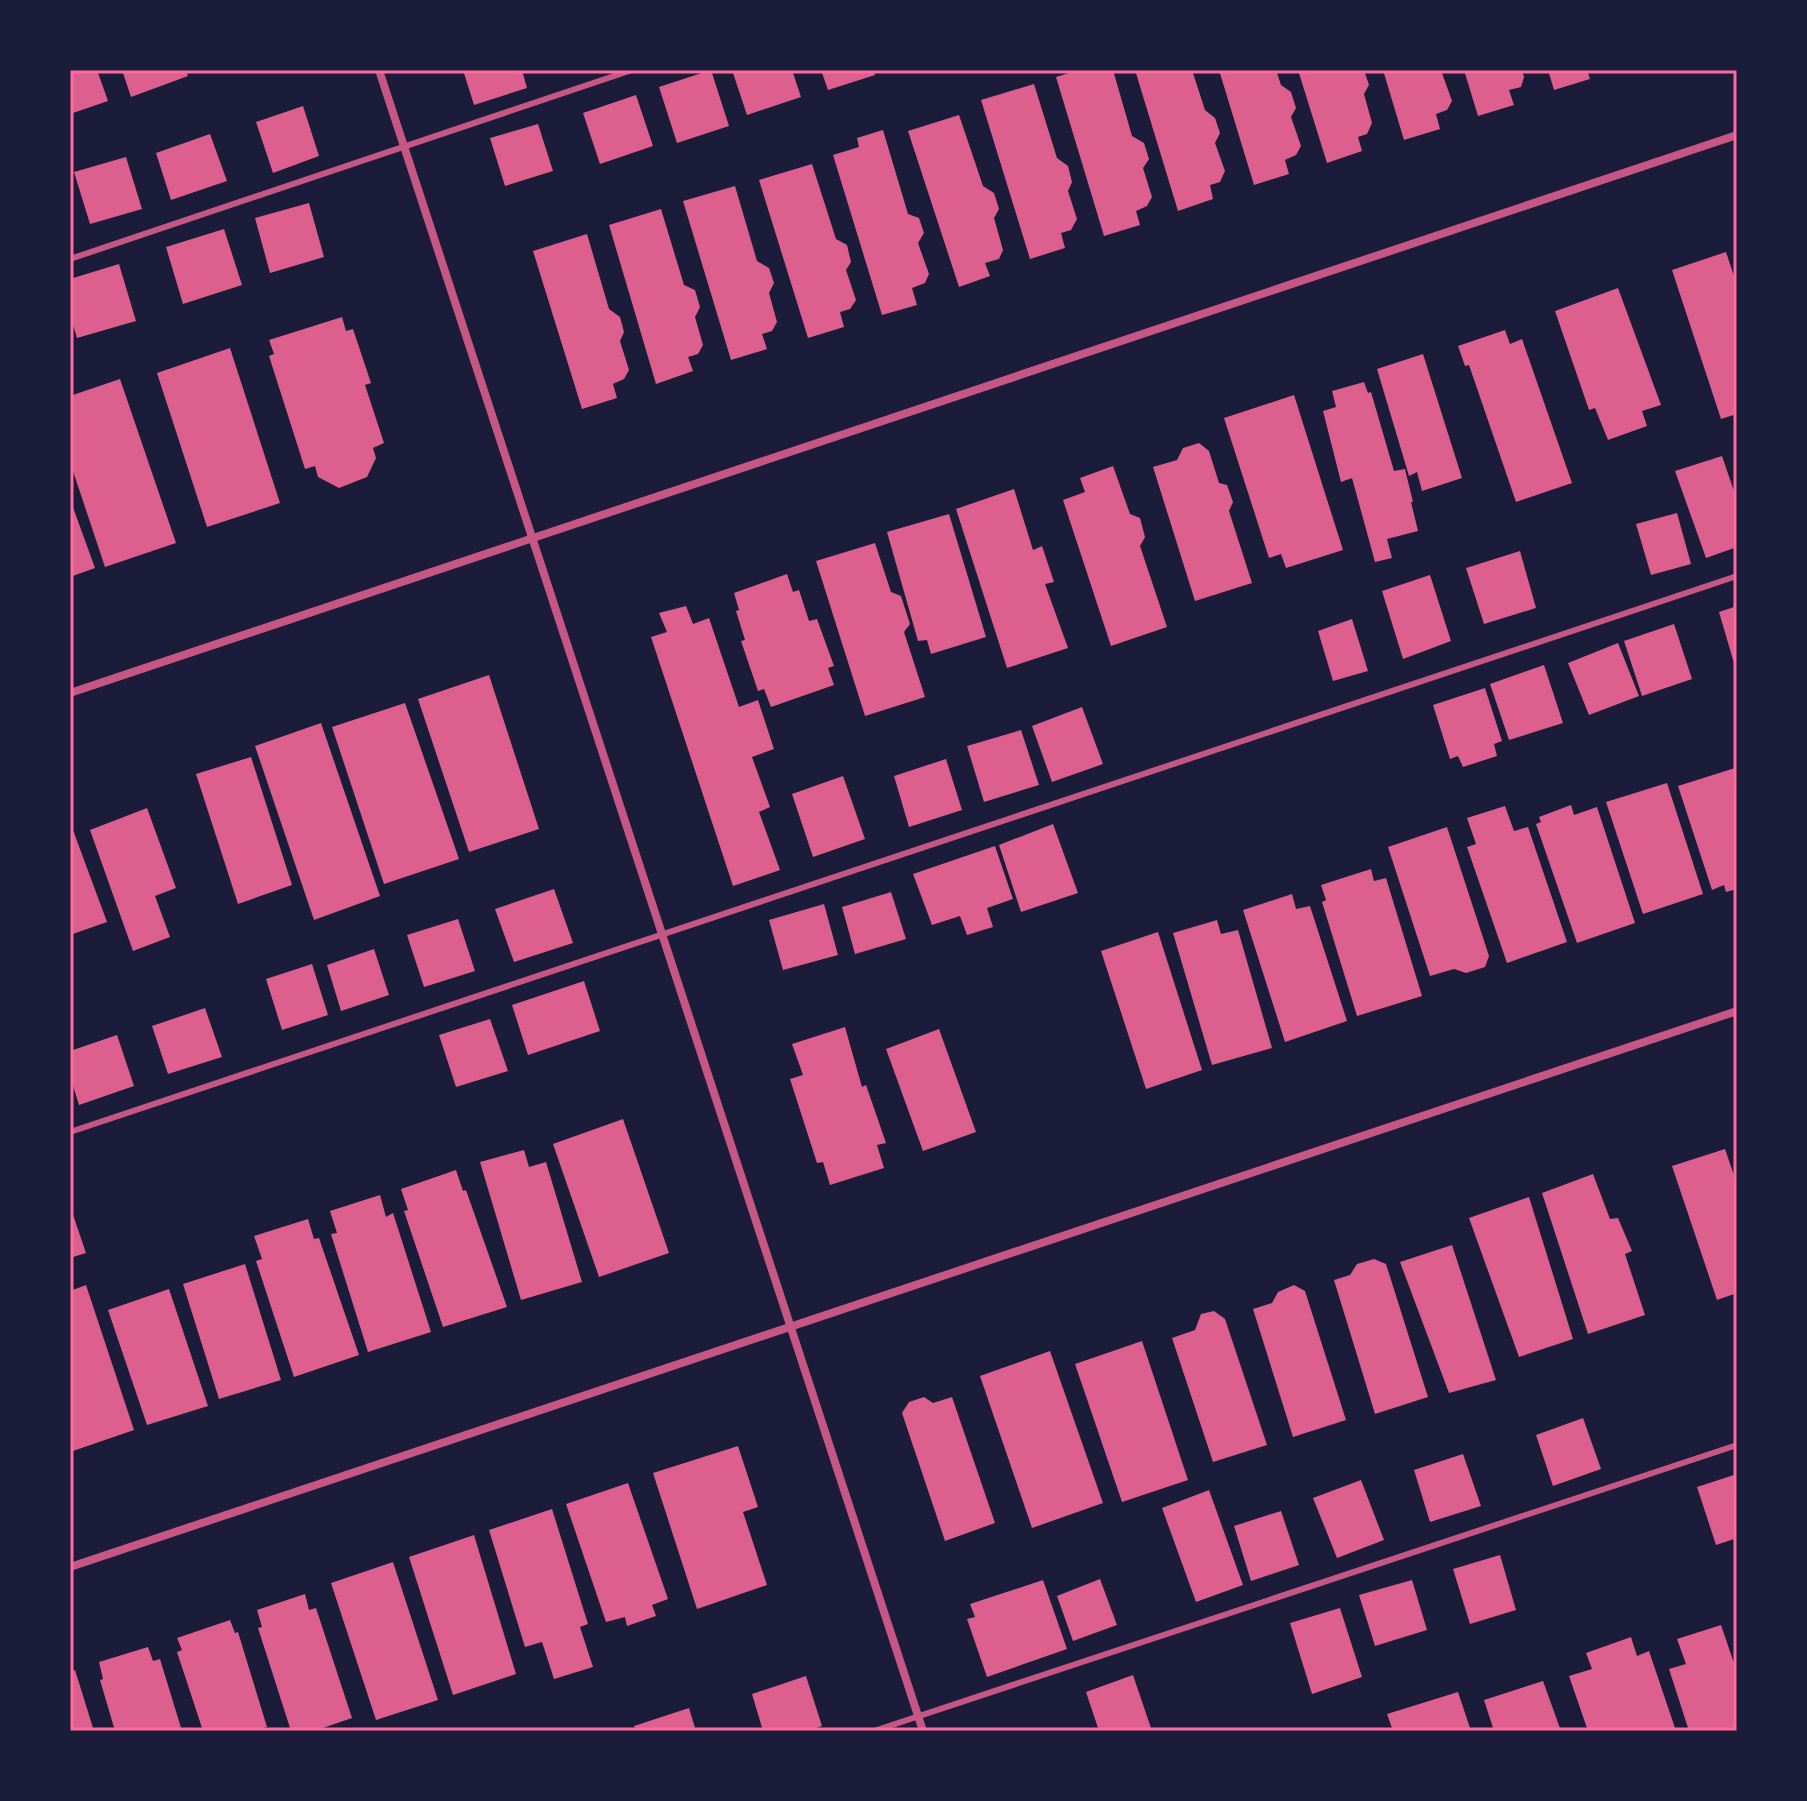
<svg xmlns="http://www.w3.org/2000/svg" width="1807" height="1801" viewBox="0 0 1807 1801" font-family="'PT Sans Narrow',sans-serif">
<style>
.building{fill:#dd5f8e}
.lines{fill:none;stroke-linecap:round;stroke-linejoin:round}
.service{stroke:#c65784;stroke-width:6}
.minor{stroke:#c65784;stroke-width:8}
.neatline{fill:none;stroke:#ff6b9d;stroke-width:3}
</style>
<rect width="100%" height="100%" fill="#1b1b3a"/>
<!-- building -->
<g class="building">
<polygon points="70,70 97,70 108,101 70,114"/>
<polygon points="122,70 186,70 188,76 131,97"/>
<polygon points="463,70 522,70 527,88 474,105"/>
<polygon points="711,70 729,126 677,143 659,87"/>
<polygon points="732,70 792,70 801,97 747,115"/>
<polygon points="821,70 874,70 875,75 828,90"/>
<polygon points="1079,70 1113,70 1132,136 1144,143 1149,159 1143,168 1152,197 1147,206 1136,211 1140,225 1104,236 1056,77"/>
<polygon points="1135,70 1192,70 1205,110 1215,118 1220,133 1215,143 1225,171 1220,182 1210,185 1213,199 1178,211"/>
<polygon points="1219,70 1276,70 1281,85 1291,92 1296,108 1291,117 1301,146 1296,155 1285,160 1289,174 1254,185"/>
<polygon points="1298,70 1364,70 1369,85 1364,94 1372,123 1367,134 1358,137 1362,151 1327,163"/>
<polygon points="1383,70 1443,70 1442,73 1452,101 1447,110 1436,114 1440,129 1404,140"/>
<polygon points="1464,70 1522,70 1524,77 1521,87 1509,90 1514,105 1478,116"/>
<polygon points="1548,70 1587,70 1590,79 1554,90"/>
<polygon points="1034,84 1057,158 1068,166 1072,182 1068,191 1077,219 1071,230 1061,233 1065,248 1030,259 981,100"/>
<polygon points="636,95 653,146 600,164 583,113"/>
<polygon points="303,106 319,156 273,173 256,122"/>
<polygon points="959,115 983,186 994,193 999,209 994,218 1003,250 999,259 985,263 990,276 959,287 908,131"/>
<polygon points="538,124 553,171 505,186 490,138"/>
<polygon points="883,130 908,214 919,218 924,233 918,243 929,274 925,283 912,288 917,305 882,315 833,155 859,147 857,138"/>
<polygon points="210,134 227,181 171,200 156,153"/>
<polygon points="126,157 142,209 90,224 74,172"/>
<polygon points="812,164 836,239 847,245 851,262 846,270 856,300 850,309 840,312 844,327 808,338 759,180"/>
<polygon points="735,186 757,261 769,268 774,283 769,293 777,322 772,331 762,334 767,349 731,360 683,201"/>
<polygon points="309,203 324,257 270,273 255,218"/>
<polygon points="661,209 684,285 695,290 700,307 695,317 703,345 698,354 688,357 693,371 656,384 609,225"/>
<polygon points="224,229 242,285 183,304 166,247"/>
<polygon points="587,234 609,309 620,317 624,332 620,341 629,370 624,379 613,384 617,398 582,409 533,251"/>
<polygon points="1726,252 1737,285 1737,414 1721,419 1672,270"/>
<polygon points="119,264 136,321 77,338 70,315 70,279"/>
<polygon points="1618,288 1661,405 1642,411 1647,426 1608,440 1595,408 1589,410 1555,311"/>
<polygon points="342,317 346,331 353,329 371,383 365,385 384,443 373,448 376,458 367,477 339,488 318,477 315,466 305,469 269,356 274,354 269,340"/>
<polygon points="1505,330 1510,344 1522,339 1572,483 1516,502 1469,365 1465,366 1458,346"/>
<polygon points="230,348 280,503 207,527 157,373"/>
<polygon points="1423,354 1462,478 1422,491 1417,472 1409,476 1377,369"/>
<polygon points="120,379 176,543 105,567 70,462 70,396"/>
<polygon points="1364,382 1368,393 1371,392 1394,471 1405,469 1413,502 1411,502 1418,531 1387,539 1392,558 1375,562 1352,478 1341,482 1323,411 1336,407 1332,391"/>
<polygon points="1294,395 1343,550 1286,568 1281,554 1269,558 1224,418"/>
<polygon points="1199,443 1209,451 1219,483 1227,485 1233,502 1229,511 1252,583 1195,601 1153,467 1177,460 1183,448"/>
<polygon points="1722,456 1737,500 1737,547 1706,558 1675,471"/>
<polygon points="1113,466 1130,514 1140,518 1145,537 1140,546 1167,627 1111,646 1063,500 1085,492 1080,478"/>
<polygon points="1014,489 1033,550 1042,546 1054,582 1045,584 1068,648 1007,668 956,509"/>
<polygon points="70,499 95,568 70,577"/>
<polygon points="1677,513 1691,564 1651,575 1636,524"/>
<polygon points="949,514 986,637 931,654 927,640 918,641 887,532"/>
<polygon points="875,543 891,592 901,596 910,624 904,632 925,697 865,716 816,561"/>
<polygon points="1520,551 1536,608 1484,624 1466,568"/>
<polygon points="787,574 793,592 799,590 809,621 817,619 834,666 828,668 834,685 771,707 764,689 758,691 741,641 745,640 736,611 739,610 734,593"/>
<polygon points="1430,575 1451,641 1403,659 1382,591"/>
<polygon points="686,606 693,624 709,618 739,707 758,700 774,749 752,757 770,807 759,812 780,870 733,886 651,637 667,632 659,613"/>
<polygon points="1737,606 1737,670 1736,670 1719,612"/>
<polygon points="1352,619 1368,671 1333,681 1318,631"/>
<polygon points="1674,624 1692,679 1642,696 1624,641"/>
<polygon points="1618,643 1639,696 1589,715 1568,663"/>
<polygon points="1544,665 1563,723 1509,740 1490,684"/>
<polygon points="489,675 539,829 469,852 418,699"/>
<polygon points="1485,688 1502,741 1494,744 1497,756 1463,767 1458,756 1450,759 1433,705"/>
<polygon points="405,703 459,859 384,884 332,727"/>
<polygon points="1082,707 1103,764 1052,782 1032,726"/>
<polygon points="321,723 380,896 314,920 255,746"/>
<polygon points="1021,730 1039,785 984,802 967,746"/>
<polygon points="251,757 292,885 238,904 196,774"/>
<polygon points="946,759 962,810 909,827 894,776"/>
<polygon points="1735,768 1737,773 1737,889 1726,892 1724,885 1712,890 1678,786"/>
<polygon points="843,776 865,839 813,857 792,794"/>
<polygon points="1667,783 1703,894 1643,914 1606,802"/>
<polygon points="1571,805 1574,815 1597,807 1635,923 1577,943 1536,824 1541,822 1539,817"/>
<polygon points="1505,806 1514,831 1528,827 1567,942 1507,963 1467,847 1476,844 1467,818"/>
<polygon points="147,808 176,888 155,896 170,937 133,951 90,830"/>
<polygon points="70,822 107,922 70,935"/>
<polygon points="1053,824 1078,893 1021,912 999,845"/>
<polygon points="1447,827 1489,956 1485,967 1466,973 1454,969 1430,976 1388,847"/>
<polygon points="995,846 1013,899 987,908 993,927 967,935 960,916 932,925 913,874"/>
<polygon points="1371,869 1374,881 1386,878 1422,996 1357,1016 1322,902 1326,900 1321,885"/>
<polygon points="554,889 573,943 514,962 495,909"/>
<polygon points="891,892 906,939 855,954 842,907"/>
<polygon points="1292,894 1296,909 1310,906 1347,1021 1285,1042 1243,910"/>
<polygon points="824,904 838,955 783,970 769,920"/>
<polygon points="458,919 475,971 424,987 407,935"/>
<polygon points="1217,920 1221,934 1238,930 1272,1048 1212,1065 1173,933"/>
<polygon points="1158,932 1202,1070 1146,1089 1101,951"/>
<polygon points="374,949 389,995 341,1011 327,965"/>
<polygon points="312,964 328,1015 282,1030 266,979"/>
<polygon points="584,981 600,1031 528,1055 512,1005"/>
<polygon points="205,1008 222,1057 168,1074 152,1026"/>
<polygon points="490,1019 508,1071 456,1087 439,1035"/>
<polygon points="845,1027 862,1087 866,1085 886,1143 877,1145 884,1168 830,1185 823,1162 817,1163 790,1079 803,1075 792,1044"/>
<polygon points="939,1029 976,1132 923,1151 886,1049"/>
<polygon points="117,1035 134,1086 79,1105 70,1076 70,1051"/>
<polygon points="623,1119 669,1253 599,1277 553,1144"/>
<polygon points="1725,1149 1737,1184 1737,1293 1717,1300 1672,1166"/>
<polygon points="524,1150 529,1167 546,1162 582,1282 521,1300 480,1162"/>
<polygon points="456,1170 463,1191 466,1190 507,1307 443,1327 404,1211 408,1210 401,1189"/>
<polygon points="1593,1174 1610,1219 1618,1218 1632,1251 1625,1254 1645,1315 1588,1334 1542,1193"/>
<polygon points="380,1195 386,1217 393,1213 431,1332 368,1352 331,1234 337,1233 330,1211"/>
<polygon points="1529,1197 1573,1339 1519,1357 1469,1218"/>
<polygon points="70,1206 86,1253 70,1258"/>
<polygon points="308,1219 314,1239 319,1238 359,1355 294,1377 256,1261 262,1259 254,1236"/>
<polygon points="1452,1245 1496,1380 1449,1393 1400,1262"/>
<polygon points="1374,1259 1386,1264 1428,1397 1375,1414 1334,1280 1350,1275 1357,1264"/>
<polygon points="245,1264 281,1380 219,1399 183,1284"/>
<polygon points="86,1285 134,1430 73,1451 70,1441 70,1291"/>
<polygon points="1294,1285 1305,1291 1346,1420 1293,1437 1253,1309 1272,1303 1278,1292"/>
<polygon points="169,1289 208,1406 147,1425 108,1310"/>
<polygon points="1214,1311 1225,1319 1267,1445 1213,1462 1172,1338 1195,1330 1201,1314"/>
<polygon points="1142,1341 1188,1480 1122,1502 1075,1364"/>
<polygon points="1050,1351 1103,1503 1032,1528 980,1376"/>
<polygon points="924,1397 933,1403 952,1397 995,1523 945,1541 902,1413 909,1402"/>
<polygon points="1583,1418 1601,1469 1553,1486 1536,1435"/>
<polygon points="738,1446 758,1507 743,1512 767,1585 697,1609 653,1473"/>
<polygon points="1463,1454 1481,1506 1430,1522 1414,1470"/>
<polygon points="1737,1474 1737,1538 1716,1545 1697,1487"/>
<polygon points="1361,1480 1384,1540 1337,1558 1313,1498"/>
<polygon points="628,1483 668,1599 652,1605 656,1616 627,1626 625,1617 606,1622 566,1504"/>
<polygon points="1209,1490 1243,1585 1196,1602 1162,1508"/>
<polygon points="552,1509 588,1624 580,1627 593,1667 554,1679 542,1642 525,1647 489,1530"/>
<polygon points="1281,1511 1299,1565 1251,1581 1234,1526"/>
<polygon points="474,1535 516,1674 453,1695 409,1557"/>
<polygon points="1500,1555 1516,1610 1470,1624 1453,1569"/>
<polygon points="393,1562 438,1700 376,1720 331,1583"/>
<polygon points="1100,1579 1117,1625 1073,1641 1057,1596"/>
<polygon points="1043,1580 1067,1649 987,1677 967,1619 975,1617 970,1604"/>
<polygon points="1412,1580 1427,1630 1375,1646 1359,1595"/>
<polygon points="305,1594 309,1610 316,1608 352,1718 314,1731 291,1731 258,1628 262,1627 257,1610"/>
<polygon points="1340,1608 1362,1677 1312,1694 1290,1623"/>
<polygon points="230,1620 235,1633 238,1632 267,1727 263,1728 264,1731 203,1731 177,1652 182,1650 177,1638"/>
<polygon points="1721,1625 1737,1672 1737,1731 1689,1731 1669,1669 1686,1664 1677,1639"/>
<polygon points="1631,1637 1637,1656 1649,1651 1676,1731 1588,1731 1569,1676 1592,1669 1586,1653"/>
<polygon points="148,1647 153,1661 160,1659 182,1731 115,1731 100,1680 103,1679 99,1662"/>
<polygon points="75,1670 94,1731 70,1731 70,1672"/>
<polygon points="1133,1675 1152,1731 1099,1731 1086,1692"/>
<polygon points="806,1676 822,1726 807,1731 763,1731 752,1694"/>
<polygon points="1543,1681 1561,1731 1494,1731 1484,1700"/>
<polygon points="1458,1692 1471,1731 1393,1731 1387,1714"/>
<polygon points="689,1708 696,1731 636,1731 634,1726"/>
</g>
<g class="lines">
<!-- service -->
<g class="service">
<polyline points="70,259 632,70"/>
<polyline points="70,1132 1737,576"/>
<polyline points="874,1731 1737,1445"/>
</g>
<!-- minor -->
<g class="minor">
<polyline points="379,70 923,1731"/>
<polyline points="70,693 1737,135"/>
<polyline points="70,1567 1737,1011"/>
</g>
</g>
<!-- border -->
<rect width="1807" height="1801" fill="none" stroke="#1b1b3a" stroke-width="144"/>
<rect x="72" y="72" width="1663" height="1657" class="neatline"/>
</svg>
